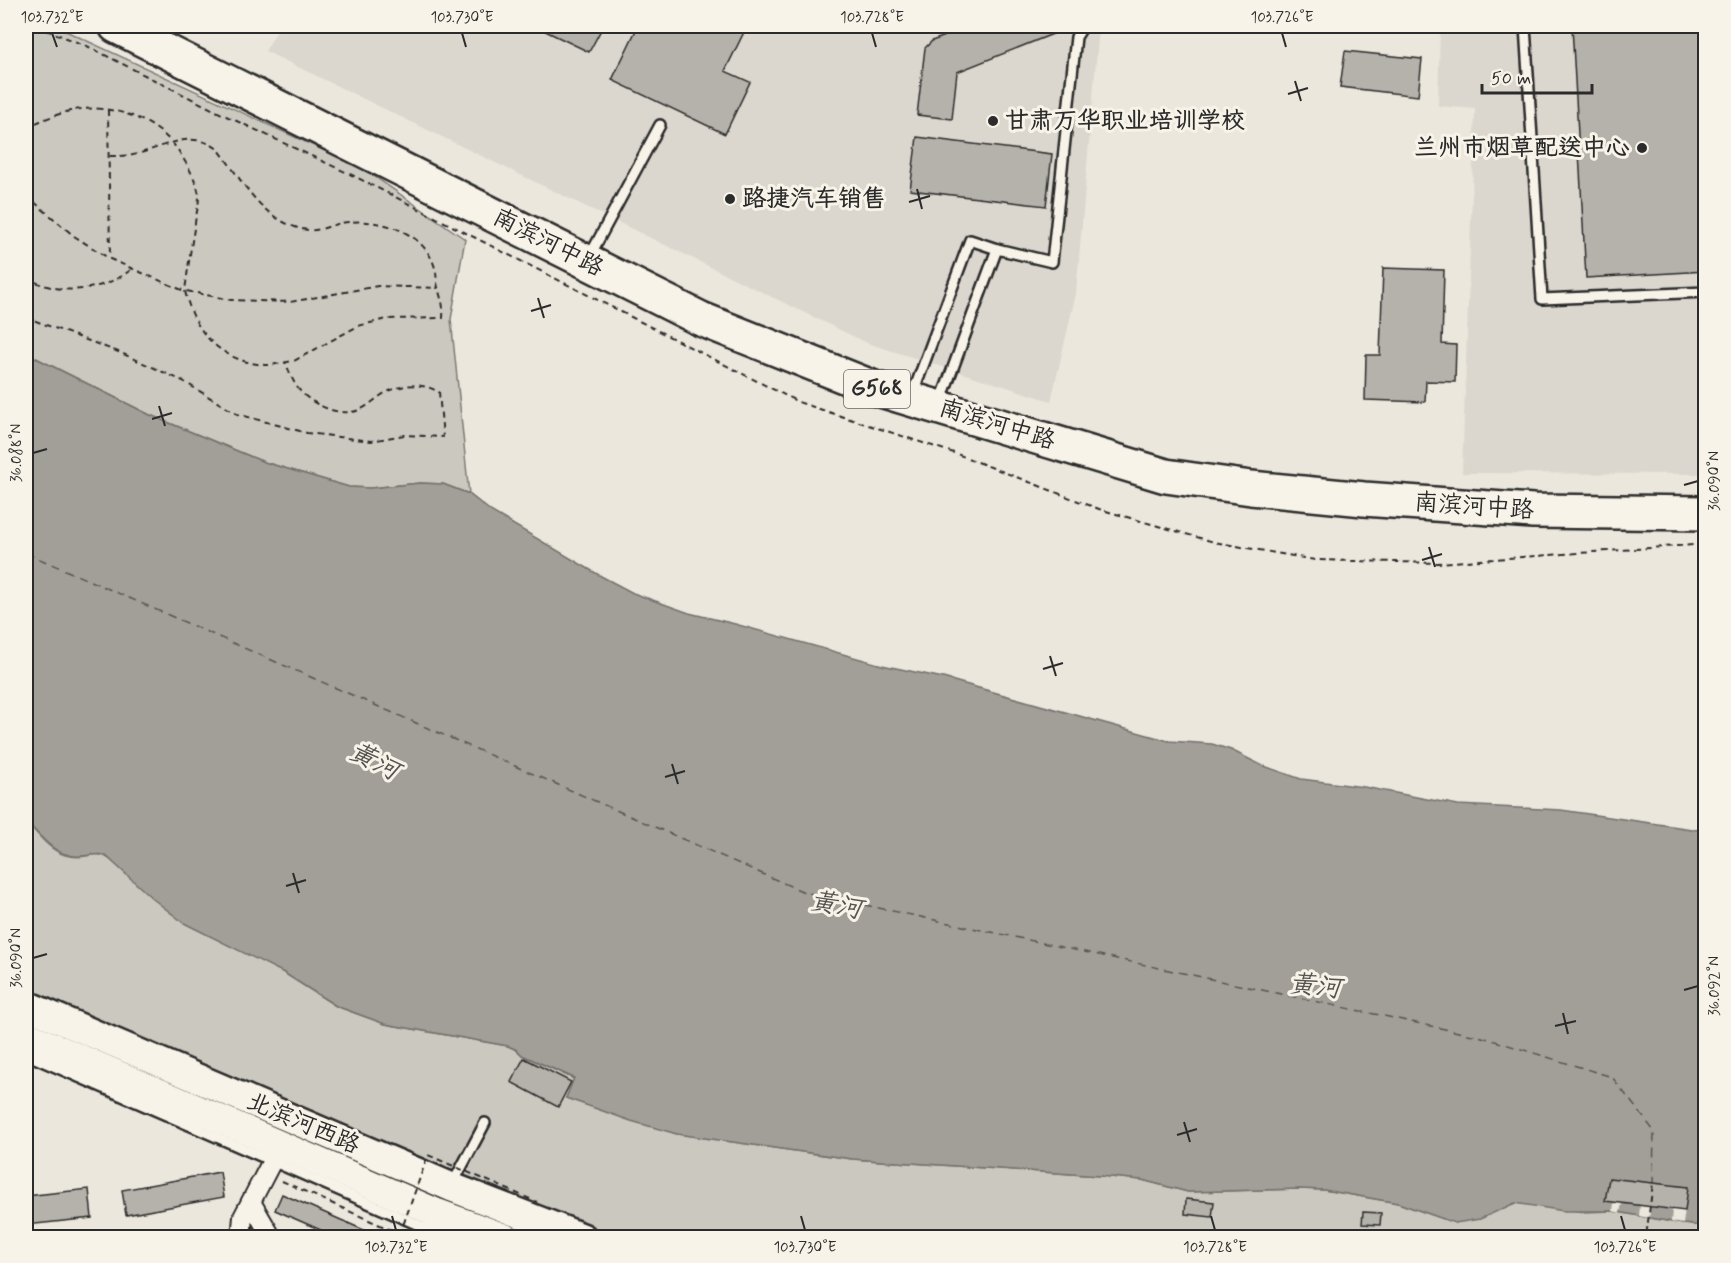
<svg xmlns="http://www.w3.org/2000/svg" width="1731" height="1263" viewBox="0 0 1731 1263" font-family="Mynerve,'LXGW WenKai TC',sans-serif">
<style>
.built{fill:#dbd7ce}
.green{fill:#cbc8bf;stroke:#7b7a75;stroke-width:1.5}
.water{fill:#a29f98;stroke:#72716c;stroke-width:1.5}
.pier{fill:#ebe7dd}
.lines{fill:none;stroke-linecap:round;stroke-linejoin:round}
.ferry{stroke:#555451;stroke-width:1.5;stroke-dasharray:8 6;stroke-linecap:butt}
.building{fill:#b5b2ab;stroke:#2b2b2b;stroke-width:1.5}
.lane-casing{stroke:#2b2b2b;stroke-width:14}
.street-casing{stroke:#2b2b2b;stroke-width:22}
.primary-casing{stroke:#2b2b2b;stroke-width:33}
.highway-casing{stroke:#2b2b2b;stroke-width:38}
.path{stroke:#2b2b2b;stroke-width:2;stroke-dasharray:6 4.5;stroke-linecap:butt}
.lane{stroke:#f7f3e8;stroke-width:9}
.street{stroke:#f7f3e8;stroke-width:18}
.primary{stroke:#f7f3e8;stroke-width:28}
.highway{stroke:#f7f3e8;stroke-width:33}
.path-bridge{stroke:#2b2b2b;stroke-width:2;stroke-dasharray:6 4.5;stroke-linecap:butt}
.ticks{fill:none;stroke:#2b2b2b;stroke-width:2}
.poi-dot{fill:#2b2b2b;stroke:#f7f3e8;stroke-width:2}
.labels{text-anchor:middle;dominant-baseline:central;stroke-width:6;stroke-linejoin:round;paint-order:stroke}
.shield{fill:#f7f3e8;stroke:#686764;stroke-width:1.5}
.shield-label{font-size:22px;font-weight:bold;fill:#2b2b2b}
.poi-label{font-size:24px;font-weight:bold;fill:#2b2b2b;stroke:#f7f3e8;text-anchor:start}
.street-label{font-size:24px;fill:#2b2b2b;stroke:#f7f3e8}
.water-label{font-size:26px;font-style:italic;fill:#555451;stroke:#f7f3e8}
.neatline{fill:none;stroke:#2b2b2b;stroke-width:2}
.ticks-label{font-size:15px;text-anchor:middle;fill:#2b2b2b}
</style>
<rect width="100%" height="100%" fill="#ebe7dd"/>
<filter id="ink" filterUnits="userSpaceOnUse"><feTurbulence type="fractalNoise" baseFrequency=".0167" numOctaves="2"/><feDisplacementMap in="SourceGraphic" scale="12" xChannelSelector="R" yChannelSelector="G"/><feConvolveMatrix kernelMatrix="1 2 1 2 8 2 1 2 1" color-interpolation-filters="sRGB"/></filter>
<g filter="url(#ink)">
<!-- built -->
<g class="built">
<polygon points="280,26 1120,26 1099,27 1076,293 1051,401 867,343 265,51"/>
<polygon points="1440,26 1705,26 1705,474 1462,473 1475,109 1438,106"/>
</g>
<!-- green -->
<g class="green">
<polygon points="26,26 55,26 362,168 465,239 451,319 469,494 443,484 420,483 370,488 349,487 264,462 150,415 26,353"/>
<path d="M26,821C37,833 49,850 65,855C93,863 93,841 121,869L336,1006L385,1024L508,1046L517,1050L522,1055L574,1079L566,1098L677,1134L852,1159L1100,1176L1142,1180L1188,1192L1300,1189L1324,1190L1398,1203L1455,1223L1515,1203L1585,1212L1613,1211L1683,1224L1705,1226V1237H583L26,1005Z"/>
</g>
<!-- water -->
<path class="water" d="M26,353L150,415L264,462L349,487L370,488L420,483L443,484L469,494L492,512L599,575L633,593L689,613L735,624L882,665L943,678L1169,741L1212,744L1231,750L1261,765L1301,779L1364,787L1458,805L1561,810L1705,831V1226L1683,1224L1613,1211H1564L1515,1203L1480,1219L1455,1223L1398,1203L1324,1190L1300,1189L1188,1192L1142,1180L1100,1176L852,1159L677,1134L631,1121L566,1098L574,1078L522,1055L517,1050L508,1046L385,1024L336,1006L284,973L184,923L153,899L105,855C96,853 90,856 81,856C56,858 41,837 26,821Z"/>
<!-- pier -->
<polygon class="pier" points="1609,1178 1688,1187 1683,1224 1671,1222 1672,1210 1651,1207 1649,1218 1639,1216 1640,1205 1622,1203 1620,1213 1613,1211 1614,1203 1605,1201"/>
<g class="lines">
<!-- ferry -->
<polyline class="ferry" points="26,553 804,892 1482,1037 1612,1077 1654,1131 1653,1183"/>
</g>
<!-- building -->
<g class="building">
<polygon points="535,26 603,26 589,52"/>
<polygon points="638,26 747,26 725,71 750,82 725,134 612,80"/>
<polygon points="972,26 1073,26 957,72 952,119 917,115 925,48 932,41"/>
<polygon points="1572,26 1706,26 1706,271 1586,278"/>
<polygon points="1345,51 1422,59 1418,96 1340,87"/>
<polygon points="917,137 1052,154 1046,206 910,190"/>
<polygon points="1383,268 1444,270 1442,344 1456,345 1455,382 1426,381 1425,402 1365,400 1366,355 1380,355"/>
<polygon points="524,1058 571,1082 558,1107 511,1082"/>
<polygon points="220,1172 224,1197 126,1215 122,1190"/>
<polygon points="1609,1178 1688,1187 1685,1211 1605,1201"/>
<polygon points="89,1189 92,1218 26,1225 26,1196"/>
<polygon points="282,1194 382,1238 339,1238 275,1210"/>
<polygon points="1186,1199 1214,1202 1212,1217 1185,1214"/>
<polygon points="1363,1212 1381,1213 1380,1225 1362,1224"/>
</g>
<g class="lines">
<defs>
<g id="lane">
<polyline points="1525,26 1542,299 1706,292"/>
<polyline points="594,248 660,125"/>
<polyline points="916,385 970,240 997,249 1052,262 1076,37 1083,26"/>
<polyline points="944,392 997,249"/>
<polyline points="26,1054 419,1225 455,1238"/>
<polyline points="452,1185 485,1123"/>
</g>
<g id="street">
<polyline points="251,1202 272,1238"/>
<polyline points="241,1238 243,1217 272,1161"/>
</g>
<g id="primary">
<polyline points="26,1005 451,1187 583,1238"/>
<polyline points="26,1035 435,1212 505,1238"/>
</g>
<polyline id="highway" points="116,26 701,319 874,388 1166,476 1251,488 1364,499 1533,511 1706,513"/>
</defs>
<!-- lane casing -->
<use href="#lane" class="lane-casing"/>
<!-- street casing -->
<use href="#street" class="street-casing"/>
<!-- primary casing -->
<use href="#primary" class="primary-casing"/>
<!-- highway casing -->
<use href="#highway" class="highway-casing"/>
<!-- path -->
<g class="path">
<polyline points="36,26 87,46 224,115 354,176 798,402 957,454 1099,509 1214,542 1315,560 1438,563 1706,544"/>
<polyline points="108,110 110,257"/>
<path d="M26,127C43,120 62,111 82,109C121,105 164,124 183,158C189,168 198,184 199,196C199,205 196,214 195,223C191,246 188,268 185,291C194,333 222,362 266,365C275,365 285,362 294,361L358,326L387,319L443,318C444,303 441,301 438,287C436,281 437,274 435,268C425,232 382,219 349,222C328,223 321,236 295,227C259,215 241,179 219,150C191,127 161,149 133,155C125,156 117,156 109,156"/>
<polyline points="26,195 74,236 110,259 182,290 231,300 290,302 378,286 438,288"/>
<path d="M26,277C59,297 102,292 132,269"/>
<path d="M26,315L33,320L121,353L183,381L237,414L307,433L371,441L404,435L443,437L439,392C421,382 405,384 387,392C377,397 369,406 359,410C340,418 309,404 297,387C292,380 289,370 285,362"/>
<polyline points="282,1181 400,1234 408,1234"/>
<polyline points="1612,1238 1612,1234 1646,1237 1653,1183"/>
</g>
<!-- lane -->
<use href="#lane" class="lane"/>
<!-- street -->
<use href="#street" class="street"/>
<!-- primary -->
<use href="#primary" class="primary"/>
<!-- highway -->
<use href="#highway" class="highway"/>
<!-- path-bridge -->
<polyline class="path-bridge" points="400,1234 428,1155 537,1202"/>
</g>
</g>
<!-- ticks -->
<path class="ticks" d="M52,33L57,47M462,33L466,47M872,33L876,47M1282,33L1286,47M1295,81L1301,101M1288,94L1308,88M917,189L922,209M909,202L930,196M538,298L544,318M531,311L551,305M159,406L165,426M152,419L172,413M33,453L47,449M1684,485L1698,481M1429,547L1435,567M1422,560L1442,554M1050,656L1056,676M1043,669L1063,663M672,764L678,784M665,777L685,771M293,873L299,893M286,886L306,880M33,958L47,954M1684,990L1698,986M1563,1013L1568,1034M1555,1026L1576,1021M1184,1122L1190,1142M1177,1135L1197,1129M392,1216L396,1230M801,1216L805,1230M1211,1216L1215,1230M1621,1216L1625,1230"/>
<!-- markers -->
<g class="poi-dot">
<circle cx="993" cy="121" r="6"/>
<circle cx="1642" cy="148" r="6"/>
<circle cx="730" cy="199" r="6"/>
</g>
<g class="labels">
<!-- shield labels -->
<rect class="shield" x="844" y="370" width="66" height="38" rx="4.5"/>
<g class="shield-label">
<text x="877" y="389">G568</text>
</g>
<!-- poi labels -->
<g class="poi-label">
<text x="1005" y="121">甘肃万华职业培训学校</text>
<text x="1630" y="148" text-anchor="end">兰州市烟草配送中心</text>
<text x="742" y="199">路捷汽车销售</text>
</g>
<!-- street labels -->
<g class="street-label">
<text transform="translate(548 243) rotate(27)">南滨河中路</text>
<text transform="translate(997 425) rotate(17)">南滨河中路</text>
<text transform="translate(1474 507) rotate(4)">南滨河中路</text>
<text transform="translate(303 1124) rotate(23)">北滨河西路</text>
</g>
<!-- water labels -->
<g class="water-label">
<text transform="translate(374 762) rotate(27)">黄河</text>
<text transform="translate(836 906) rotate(11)">黄河</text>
<text transform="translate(1315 987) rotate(6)">黄河</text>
</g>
</g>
<!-- margin -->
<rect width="1731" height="1263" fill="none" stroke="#f7f3e8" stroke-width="66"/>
<!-- scale -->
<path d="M1482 84v9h110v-9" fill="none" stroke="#2b2b2b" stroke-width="3"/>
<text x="1491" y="84" font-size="18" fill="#2b2b2b" stroke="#f7f3e8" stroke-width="4.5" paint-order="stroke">50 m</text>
<rect x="33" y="33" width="1665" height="1197" class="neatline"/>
<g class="ticks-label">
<text x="52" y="22">103.732°E</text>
<text x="462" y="22">103.730°E</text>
<text x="872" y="22">103.728°E</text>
<text x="1282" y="22">103.726°E</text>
<text transform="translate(16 453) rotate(-90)" y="5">36.088°N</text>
<text transform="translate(1714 481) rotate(-90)" y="5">36.090°N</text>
<text transform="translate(16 958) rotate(-90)" y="5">36.090°N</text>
<text transform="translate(1714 986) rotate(-90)" y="5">36.092°N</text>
<text x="396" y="1252">103.732°E</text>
<text x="805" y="1252">103.730°E</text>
<text x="1215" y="1252">103.728°E</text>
<text x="1625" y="1252">103.726°E</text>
</g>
</svg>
